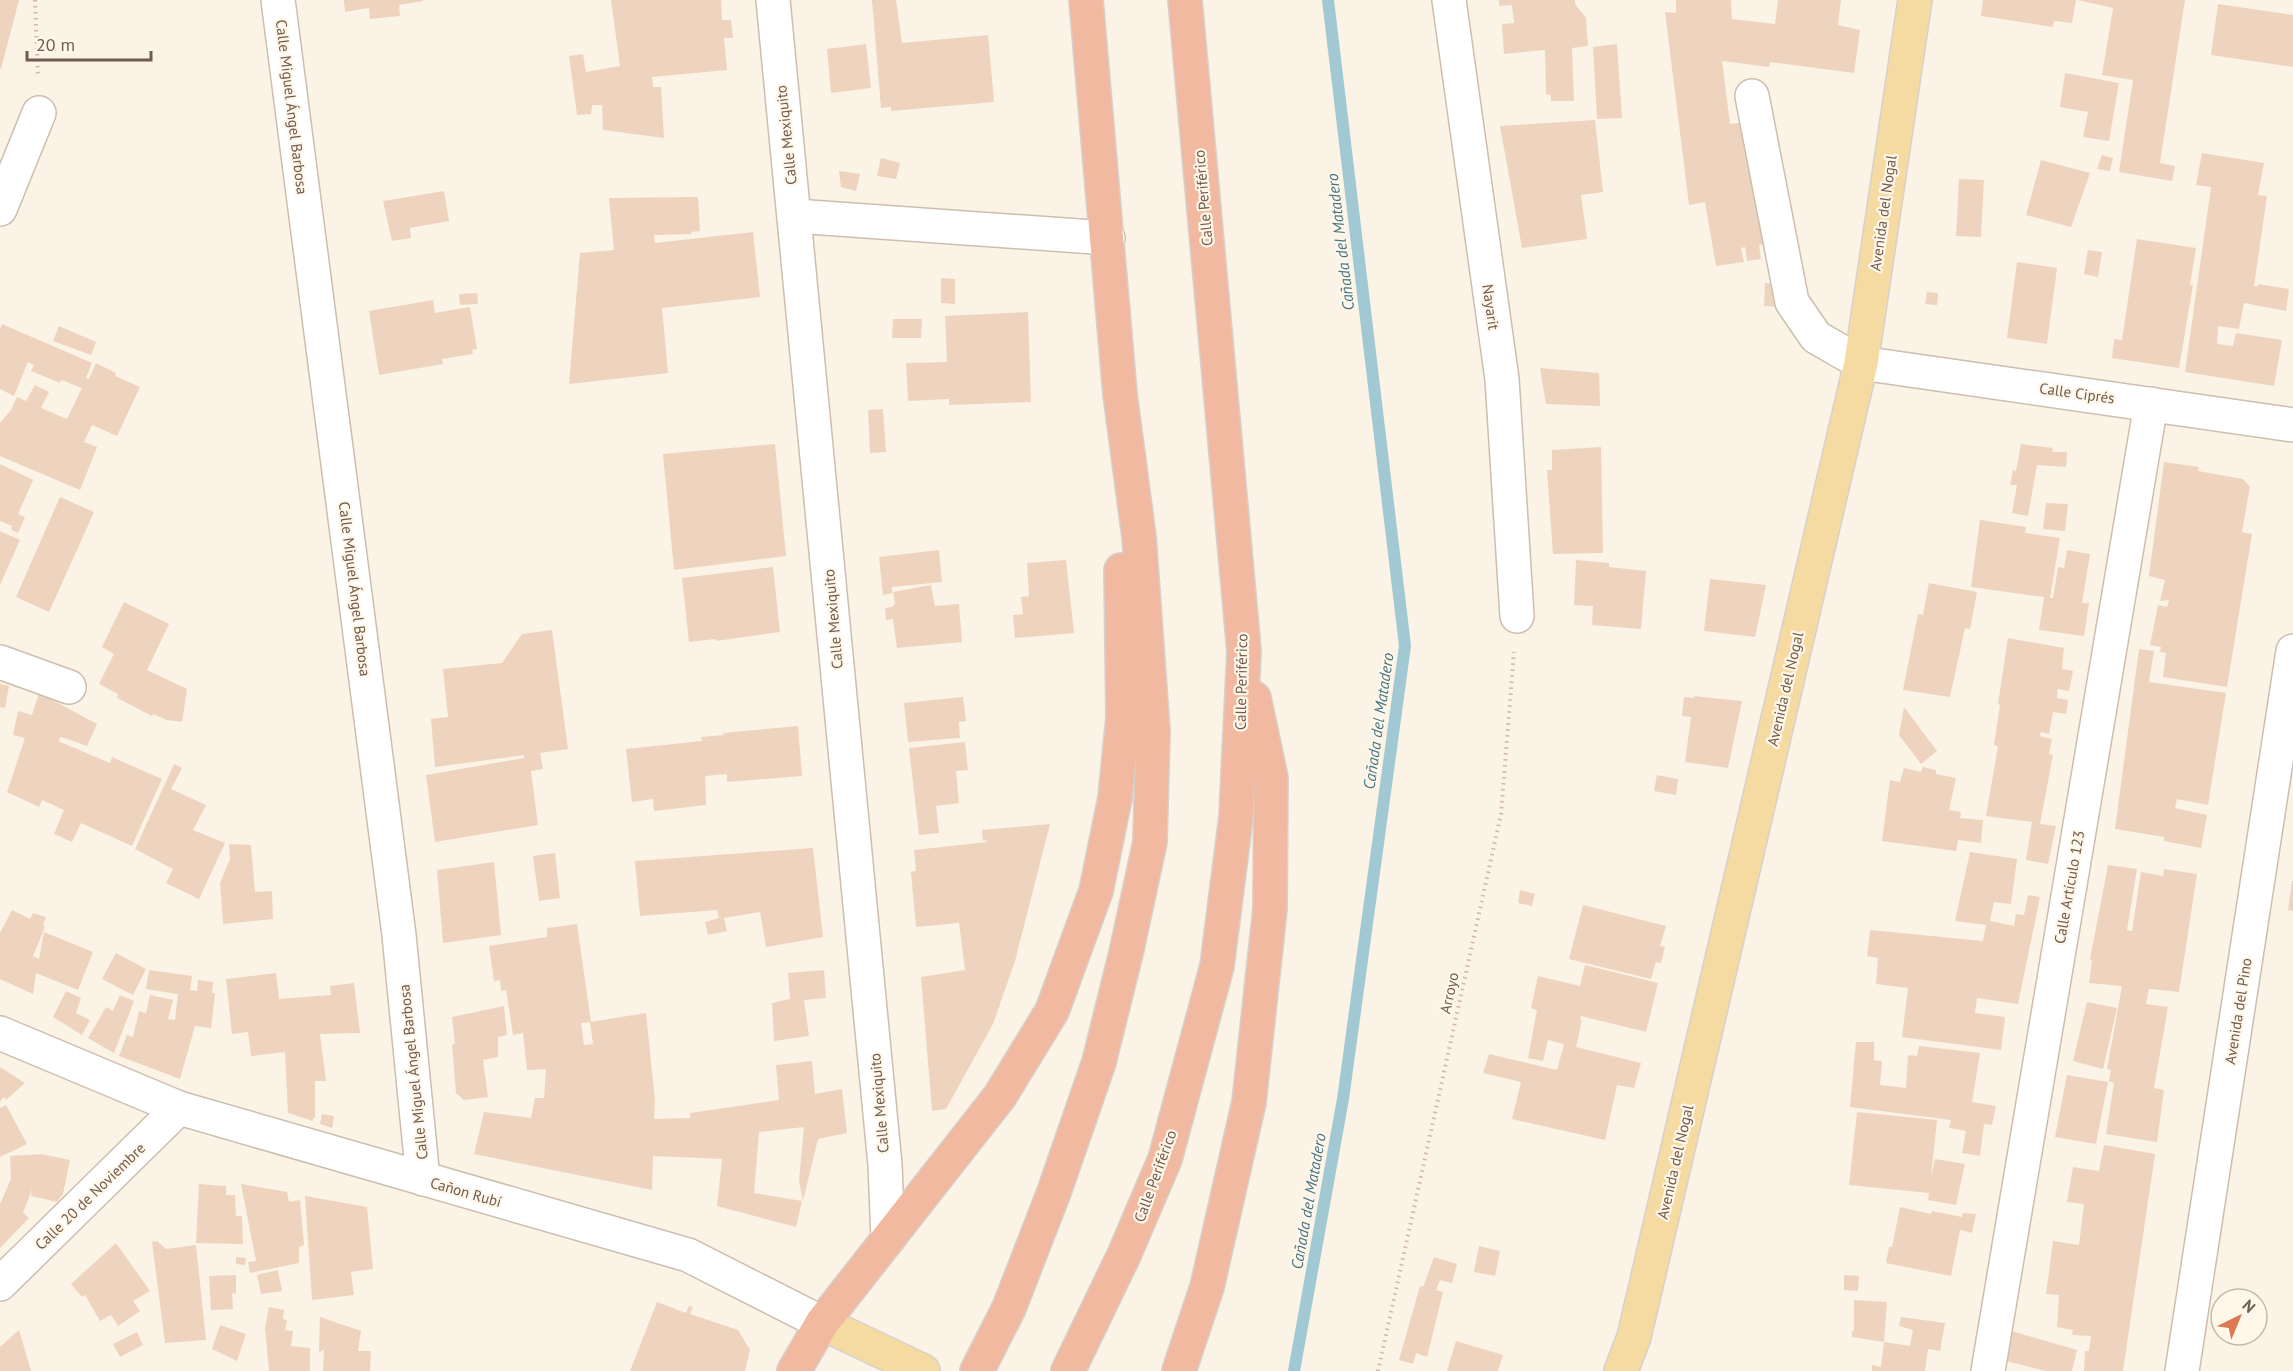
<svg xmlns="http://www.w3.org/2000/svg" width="2293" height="1371" viewBox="0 0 2293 1371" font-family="'PT Sans',sans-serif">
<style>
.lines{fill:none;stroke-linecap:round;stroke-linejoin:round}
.stream{stroke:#a1c9d4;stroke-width:12}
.building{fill:#eed4be}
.minor-casing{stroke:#cdbeaf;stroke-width:36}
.major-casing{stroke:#d7d1cd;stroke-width:36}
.highway-casing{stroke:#d7d1cd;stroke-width:36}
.path{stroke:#d3b7a1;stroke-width:4;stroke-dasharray:1.5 4.5;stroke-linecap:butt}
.minor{stroke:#fff;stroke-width:33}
.major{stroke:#f5dba1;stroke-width:33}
.highway{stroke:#f0b9a0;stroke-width:33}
.labels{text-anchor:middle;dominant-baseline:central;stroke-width:4.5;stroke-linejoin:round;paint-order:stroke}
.street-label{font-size:15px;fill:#715b4c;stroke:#fef7ea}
.water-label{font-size:16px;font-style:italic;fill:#477583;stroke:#fef7ea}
</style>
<rect width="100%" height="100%" fill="#fbf3e5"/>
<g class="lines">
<!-- stream -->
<polyline class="stream" points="1294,1371 1343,1099 1405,646 1328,0"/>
</g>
<!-- building -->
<g class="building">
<polygon points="0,0 19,0 1,69 0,69"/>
<polygon points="344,0 423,0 423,1 399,5 400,16 370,19 369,8 345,12"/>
<polygon points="611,0 721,0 722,20 731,20 733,38 724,38 727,70 652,77 653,87 661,87 664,138 603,130 602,105 592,105 591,114 577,115 569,56 583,54 586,72 620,66"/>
<polygon points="872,0 896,0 902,43 988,35 994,102 891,111 891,107 881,108"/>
<polygon points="1499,0 1575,0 1575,4 1586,18 1588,46 1572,48 1574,101 1551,101 1551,95 1546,94 1545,50 1504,54 1502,24 1514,23 1512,5 1499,6"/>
<polygon points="1676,0 1731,0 1732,19 1775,24 1778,0 1841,0 1838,25 1860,30 1854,73 1770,62 1769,67 1722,61 1730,124 1754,121 1768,243 1759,245 1761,259 1747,261 1745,247 1741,248 1744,262 1716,266 1705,202 1689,205 1665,12 1676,13"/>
<polygon points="1983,0 2076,0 2072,23 2054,21 2053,27 1981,16"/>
<polygon points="2077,0 2185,0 2160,163 2175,166 2172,181 2119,172 2133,80 2102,75 2113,8"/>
<polygon points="2218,4 2293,15 2293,67 2211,55"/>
<polygon points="866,44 871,88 831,93 827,49"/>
<polygon points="1617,44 1622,118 1597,119 1593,47"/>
<polygon points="2065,73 2119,83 2109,141 2083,137 2088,112 2060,107"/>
<polygon points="1595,120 1603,192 1581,195 1587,239 1522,248 1500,126"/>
<polygon points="2202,153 2264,163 2258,195 2267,196 2254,286 2258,286 2258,284 2289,289 2286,311 2244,303 2239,329 2218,326 2217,344 2233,346 2236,333 2282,340 2274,386 2185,372 2211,187 2196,185"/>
<polygon points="2102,155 2113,158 2110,171 2097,169"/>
<polygon points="881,158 900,163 896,179 877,176"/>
<polygon points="2041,160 2090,173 2071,227 2026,215"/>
<polygon points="839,171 860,174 856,191 841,187"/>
<polygon points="1959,179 1984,180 1981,237 1956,236"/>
<polygon points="444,191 449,221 410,228 411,238 392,241 383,201"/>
<polygon points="698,197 700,231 691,232 692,234 654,235 655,243 753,232 760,297 662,308 668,373 569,384 580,253 614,250 609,198"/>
<polygon points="2137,239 2196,248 2190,285 2193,285 2179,368 2112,358 2114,339 2122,340"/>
<polygon points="2088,250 2102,252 2098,277 2084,274"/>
<polygon points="2017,262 2057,268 2047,344 2007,338"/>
<polygon points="941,278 955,279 955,304 941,303"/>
<polygon points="1765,283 1781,284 1780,307 1764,306"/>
<polygon points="1927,292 1938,293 1937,305 1925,304"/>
<polygon points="477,293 478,304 460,305 459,294"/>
<polygon points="433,300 435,313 470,307 477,349 472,350 473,354 442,359 443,364 379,375 369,311"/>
<polygon points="1028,312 1031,402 949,405 949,399 908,401 906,363 947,362 945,316"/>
<polygon points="893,319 922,319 921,338 892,338"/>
<polygon points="2,324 92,363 86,378 89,379 96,363 116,373 115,376 140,387 117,436 92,425 84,442 97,447 80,490 0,456 0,423 11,410 17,397 26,401 35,385 49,392 41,408 67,419 82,388 61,380 60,383 31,371 34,365 28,362 14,396 0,389 0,329"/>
<polygon points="59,326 96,342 91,355 53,341"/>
<polygon points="1540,368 1599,373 1600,406 1546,404"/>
<polygon points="883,409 886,452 870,453 868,410"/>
<polygon points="775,444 786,556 674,570 663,454"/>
<polygon points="2021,444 2053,448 2052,452 2067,452 2066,467 2037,465 2028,516 2012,513 2017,485 2010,485 2013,470 2016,471"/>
<polygon points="1601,447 1603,553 1553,554 1547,470 1552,470 1552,450"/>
<polygon points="2164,462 2199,467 2198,471 2243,479 2250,487 2242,532 2252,534 2227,687 2163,677 2166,653 2160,652 2161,647 2150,645 2158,605 2167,607 2169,600 2160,601 2165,580 2149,576"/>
<polygon points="0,464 33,480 18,514 25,517 18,533 11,530 12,526 0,521"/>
<polygon points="60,497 94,512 49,612 16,597"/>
<polygon points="2046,503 2068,504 2065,531 2043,529"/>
<polygon points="1980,520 2026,527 2025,533 2060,538 2050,598 2053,598 2058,567 2064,568 2067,550 2090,554 2082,603 2089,603 2084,636 2039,630 2044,597 1971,587"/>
<polygon points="0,531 20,540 0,585"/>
<polygon points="939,550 942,582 892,587 892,593 883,595 879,557"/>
<polygon points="1066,560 1074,633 1015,638 1013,615 1023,614 1021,597 1029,596 1027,563"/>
<polygon points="1576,560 1609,563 1609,567 1646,571 1641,629 1592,625 1593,606 1574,605"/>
<polygon points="773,567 780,632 716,641 715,639 689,642 682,578"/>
<polygon points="1710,579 1766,585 1755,637 1704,631"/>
<polygon points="1929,583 1977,592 1970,629 1965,628 1950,697 1903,690 1918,614 1923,615"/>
<polygon points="931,585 935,606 959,604 962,642 897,648 893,619 886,620 885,608 892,607 895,604 893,592"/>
<polygon points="124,602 169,624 147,670 187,689 182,722 167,720 153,714 152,716 117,698 118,694 99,684 114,654 102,647"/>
<polygon points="552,630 568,749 540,753 543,769 531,771 538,825 435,842 426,775 524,758 524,755 435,767 431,719 448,717 443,669 502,663 522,634"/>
<polygon points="2008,638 2064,648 2062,669 2073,671 2069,691 2058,689 2057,698 2068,700 2066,714 2053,712 2049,734 2041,732 2040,736 2052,739 2049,754 2053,755 2040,824 2056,826 2048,864 2026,860 2032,822 1986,816 1998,746 1994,745 2000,705 1998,704"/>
<polygon points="2139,649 2154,651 2149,682 2226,693 2208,805 2177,799 2175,808 2207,815 2201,848 2164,841 2164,837 2115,829"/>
<polygon points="0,684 9,686 5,708 0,707"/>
<polygon points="39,693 97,724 87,746 61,737 58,741 110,763 112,757 162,779 132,846 81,823 72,842 54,834 64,810 42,800 39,807 7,792 25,738 13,735 18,711 32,715"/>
<polygon points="1694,696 1742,701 1728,768 1685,762 1691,717 1682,716 1684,697 1694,698"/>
<polygon points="963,697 966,721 959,722 960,738 908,742 904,703"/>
<polygon points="1904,707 1937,751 1921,764 1899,735"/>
<polygon points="798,726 802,776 727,782 727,774 705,776 706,805 654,811 653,799 632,802 626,749 702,741 701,737 724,735 723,733"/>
<polygon points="965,742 968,770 956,771 959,803 936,806 939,833 919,835 909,748"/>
<polygon points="174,764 182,768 171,789 206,805 193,830 225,843 199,899 166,883 173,869 135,849"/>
<polygon points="1923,767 1936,770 1936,774 1956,778 1949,810 1961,812 1960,818 1983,820 1981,843 1958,840 1956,851 1882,841 1890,780 1900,782 1904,768 1921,772"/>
<polygon points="1657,775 1678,779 1676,795 1654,791"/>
<polygon points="1050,824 1015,961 993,1024 946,1109 932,1111 921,977 965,970 959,923 916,927 911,872 916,871 914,850 987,842 987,840 983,841 982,830"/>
<polygon points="229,844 251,845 255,892 272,891 273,919 223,924 220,883 230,859"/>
<polygon points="813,848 823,937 766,947 760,912 724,918 727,931 708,935 705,922 719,918 717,910 640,916 635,861"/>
<polygon points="1970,852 2017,859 2011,904 1994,902 1990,921 2014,926 2016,914 2024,915 2028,895 2040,897 2018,1004 1977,998 1975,1013 2005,1017 2001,1050 1902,1037 1908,988 1876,984 1878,958 1867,956 1870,930 1983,941 1986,925 1955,921"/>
<polygon points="555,853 560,898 539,901 533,856"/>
<polygon points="494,862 501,935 443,943 437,870"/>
<polygon points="2108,865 2137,869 2127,930 2132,931 2141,872 2163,876 2164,869 2197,874 2179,992 2149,989 2146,1004 2168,1007 2154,1088 2164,1090 2157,1142 2106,1134 2114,1083 2109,1081 2111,1070 2107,1069 2122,986 2089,983 2092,960 2090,959"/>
<polygon points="2292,881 2293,881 2293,911 2288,910"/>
<polygon points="1520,890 1535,894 1532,906 1518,903"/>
<polygon points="1583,905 1666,926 1660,946 1665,947 1661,963 1656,962 1651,979 1569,959"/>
<polygon points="12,910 30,919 33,913 46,917 43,925 45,927 33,956 39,959 44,932 93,952 78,990 36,973 33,994 0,979 0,933"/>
<polygon points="577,924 591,1022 581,1023 584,1045 593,1044 590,1022 646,1013 655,1101 654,1119 690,1118 690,1113 779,1100 776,1065 812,1061 815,1094 842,1089 847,1133 818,1139 803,1201 799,1181 804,1127 759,1132 754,1193 802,1201 796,1227 717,1206 722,1159 653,1156 652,1190 474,1154 484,1112 531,1118 535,1098 544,1098 546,1069 527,1070 523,1033 513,1035 506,990 501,991 500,980 494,981 489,946 547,937 547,928"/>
<polygon points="116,953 146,969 133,995 102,979"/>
<polygon points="1585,965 1658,983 1646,1032 1581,1016 1580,1020 1582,1020 1576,1047 1641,1063 1634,1088 1617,1085 1605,1140 1512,1119 1521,1082 1483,1073 1489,1054 1557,1070 1564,1044 1548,1040 1543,1061 1528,1058 1537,1010 1531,1008 1538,976 1580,986"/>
<polygon points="149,970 192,976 190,990 197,991 198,980 213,982 212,993 215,993 211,1028 195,1026 180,1079 119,1056 127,1035 133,1037 139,1011 146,1013 150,995 173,1000 168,1019 175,1020 178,994 146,989"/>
<polygon points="824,970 826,998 804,1000 809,1036 774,1041 772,1003 790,999 788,973"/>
<polygon points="276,973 279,999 331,995 330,986 354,983 360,1033 320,1034 326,1081 315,1081 315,1118 313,1118 313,1121 288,1113 285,1052 251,1056 248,1032 232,1034 226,979"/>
<polygon points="66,991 81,998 76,1013 90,1020 82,1035 53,1017"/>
<polygon points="120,995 134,1001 114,1053 88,1038 106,1007 113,1011"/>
<polygon points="2087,1002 2117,1008 2103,1069 2073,1061"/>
<polygon points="504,1006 507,1035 498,1037 498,1057 483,1060 488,1097 464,1100 456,1093 452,1045 455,1044 452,1017"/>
<polygon points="1856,1042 1874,1042 1874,1060 1882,1061 1880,1085 1906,1088 1908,1055 1917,1056 1919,1046 1980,1053 1972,1102 1996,1106 1992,1125 1984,1124 1980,1156 1962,1153 1966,1131 1949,1128 1951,1120 1850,1107"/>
<polygon points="0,1067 25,1083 6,1100 4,1097 0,1102"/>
<polygon points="2067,1075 2108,1082 2096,1144 2055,1137"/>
<polygon points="6,1105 27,1144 0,1157 0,1108"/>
<polygon points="1857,1112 1937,1120 1931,1177 1935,1159 1965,1164 1956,1205 1928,1200 1929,1193 1849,1185"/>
<polygon points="322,1114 334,1116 332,1128 320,1124"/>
<polygon points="2104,1145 2155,1154 2123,1371 2084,1371 2085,1351 2089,1351 2091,1336 2072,1335 2073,1330 2057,1327 2059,1295 2046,1294 2053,1241 2079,1245 2084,1204 2067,1202 2073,1167 2099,1171"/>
<polygon points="41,1154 70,1160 63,1194 57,1202 31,1196 32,1189 23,1213 29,1218 0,1248 0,1204 11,1179 10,1156"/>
<polygon points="199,1184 226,1186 226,1195 235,1195 236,1216 242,1216 243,1244 196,1243"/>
<polygon points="241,1184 287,1192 289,1202 300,1200 304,1245 299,1247 299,1263 250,1273 248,1262 256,1261"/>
<polygon points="305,1196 367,1207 373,1269 351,1272 354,1295 312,1300"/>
<polygon points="1900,1207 1931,1214 1932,1211 1962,1217 1963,1213 1976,1214 1972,1233 1960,1230 1951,1276 1886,1263 1889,1247 1892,1247"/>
<polygon points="157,1241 166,1249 196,1245 206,1340 165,1343 152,1242"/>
<polygon points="116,1243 150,1291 133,1301 140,1311 118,1326 111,1315 100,1321 85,1295 82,1297 71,1284"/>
<polygon points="1479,1246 1500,1251 1495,1276 1474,1272"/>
<polygon points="236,1257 246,1258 245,1265 236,1264"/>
<polygon points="1434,1257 1457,1264 1452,1283 1440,1280 1436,1290 1443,1292 1427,1357 1416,1353 1413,1364 1399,1360 1420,1286 1423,1287"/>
<polygon points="278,1270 282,1291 261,1294 257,1275"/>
<polygon points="236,1275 236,1294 232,1293 233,1309 211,1310 209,1276"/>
<polygon points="1844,1275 1859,1276 1858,1291 1844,1290"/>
<polygon points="1854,1300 1887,1302 1884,1342 1910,1346 1913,1330 1899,1326 1901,1317 1945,1323 1940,1351 1928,1349 1925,1371 1872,1371 1872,1365 1881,1367 1884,1342 1852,1337 1852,1331 1854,1331"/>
<polygon points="657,1302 686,1313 689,1306 693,1307 690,1314 738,1330 750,1350 745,1371 630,1371"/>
<polygon points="269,1307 284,1310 283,1319 287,1320 285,1330 293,1331 291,1346 310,1348 310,1371 269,1371 265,1328"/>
<polygon points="320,1317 361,1331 358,1351 371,1351 370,1371 323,1371 324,1349 319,1353"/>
<polygon points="220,1325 246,1334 237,1361 212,1349"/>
<polygon points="19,1330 31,1371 0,1371 0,1347"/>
<polygon points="2011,1331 2077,1350 2072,1371 2046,1371 2006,1361"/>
<polygon points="137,1332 143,1345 120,1357 113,1344"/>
<polygon points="1456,1341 1503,1355 1498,1371 1447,1371"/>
</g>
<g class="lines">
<defs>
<g id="minor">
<polyline points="278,0 399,935 423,1179"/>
<polyline points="773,0 885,1165 888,1239"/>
<polyline points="1449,0 1502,379 1517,616"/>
<polyline points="1752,96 1792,302 1816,337 1861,363 2293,425"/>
<polyline points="0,209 39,113"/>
<polyline points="795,216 1108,238"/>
<polyline points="0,662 69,687"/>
<polyline points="0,1033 179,1108 688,1255 822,1323"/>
<polyline points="0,1284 179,1108"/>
<polyline points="1988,1371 2151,404"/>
<polyline points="2182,1371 2293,651"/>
</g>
<g id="major">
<polyline points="822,1323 923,1371"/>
<polyline points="1621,1371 1634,1337 1861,363 1915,0"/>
</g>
<g id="highway">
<polyline points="794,1371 822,1323 1000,1096 1052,1011 1096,891 1115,798 1123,718 1121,570"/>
<polyline points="977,1371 1009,1308 1054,1192 1099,1062 1126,953 1150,842 1153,731 1139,537 1120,394 1086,0"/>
<polyline points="1068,1371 1124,1255 1165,1159 1217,966 1236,817 1244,651 1185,0"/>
<polyline points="1179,1371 1207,1287 1249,1102 1270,909 1271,778 1254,698"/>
</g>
</defs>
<!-- minor casing -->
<use href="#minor" class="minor-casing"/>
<!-- major casing -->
<use href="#major" class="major-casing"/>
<!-- highway casing -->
<use href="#highway" class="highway-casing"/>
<!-- path -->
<g class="path">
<polyline points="35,0 38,76"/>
<polyline points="1378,1371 1501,814 1514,652"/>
</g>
<!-- minor -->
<use href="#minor" class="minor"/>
<!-- major -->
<use href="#major" class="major"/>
<!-- highway -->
<use href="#highway" class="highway"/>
</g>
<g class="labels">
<!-- street labels -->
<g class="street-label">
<text transform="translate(292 107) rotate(83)">Calle Miguel Ángel Barbosa</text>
<text transform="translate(786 135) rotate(-96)">Calle Mexiquito</text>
<text transform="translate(1203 198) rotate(-95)">Calle Periférico</text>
<text transform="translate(1883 213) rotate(-82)">Avenida del Nogal</text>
<text transform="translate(1491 307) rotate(82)">Nayarit</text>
<text transform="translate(2077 393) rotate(8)">Calle Ciprés</text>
<text transform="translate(355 589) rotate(83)">Calle Miguel Ángel Barbosa</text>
<text transform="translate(833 619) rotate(-95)">Calle Mexiquito</text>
<text transform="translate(1241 682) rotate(-89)">Calle Periférico</text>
<text transform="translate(1785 689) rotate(-77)">Avenida del Nogal</text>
<text transform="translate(2069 887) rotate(-80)">Calle Artículo 123</text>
<text transform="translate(1449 993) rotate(-78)">Arroyo</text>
<text transform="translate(2238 1011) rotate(-81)">Avenida del Pino</text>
<text transform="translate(413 1072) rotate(-96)">Calle Miguel Ángel Barbosa</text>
<text transform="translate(879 1103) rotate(-95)">Calle Mexiquito</text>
<text transform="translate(1675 1162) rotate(-77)">Avenida del Nogal</text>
<text transform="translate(1155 1176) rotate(-70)">Calle Periférico</text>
<text transform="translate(466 1192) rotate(16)">Cañon Rubí</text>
<text transform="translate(90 1196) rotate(-44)">Calle 20 de Noviembre</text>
</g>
<!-- water labels -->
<g class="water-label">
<text transform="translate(1340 242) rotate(-97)">Cañada del Matadero</text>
<text transform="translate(1378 721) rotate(-82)">Cañada del Matadero</text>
<text transform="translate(1308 1201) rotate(-80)">Cañada del Matadero</text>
</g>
</g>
<!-- north arrow -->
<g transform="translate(2239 1317) rotate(43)"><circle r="28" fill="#fef7ea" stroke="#c6b9ab" stroke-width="1.5"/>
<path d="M0-4.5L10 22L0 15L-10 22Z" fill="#dc7952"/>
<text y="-9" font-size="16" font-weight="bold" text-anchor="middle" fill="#715b4c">N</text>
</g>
<!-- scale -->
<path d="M27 51v9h124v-9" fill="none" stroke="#715b4c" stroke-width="3"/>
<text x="36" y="51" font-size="18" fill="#715b4c" stroke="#fef7ea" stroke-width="4.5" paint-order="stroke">20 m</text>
</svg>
